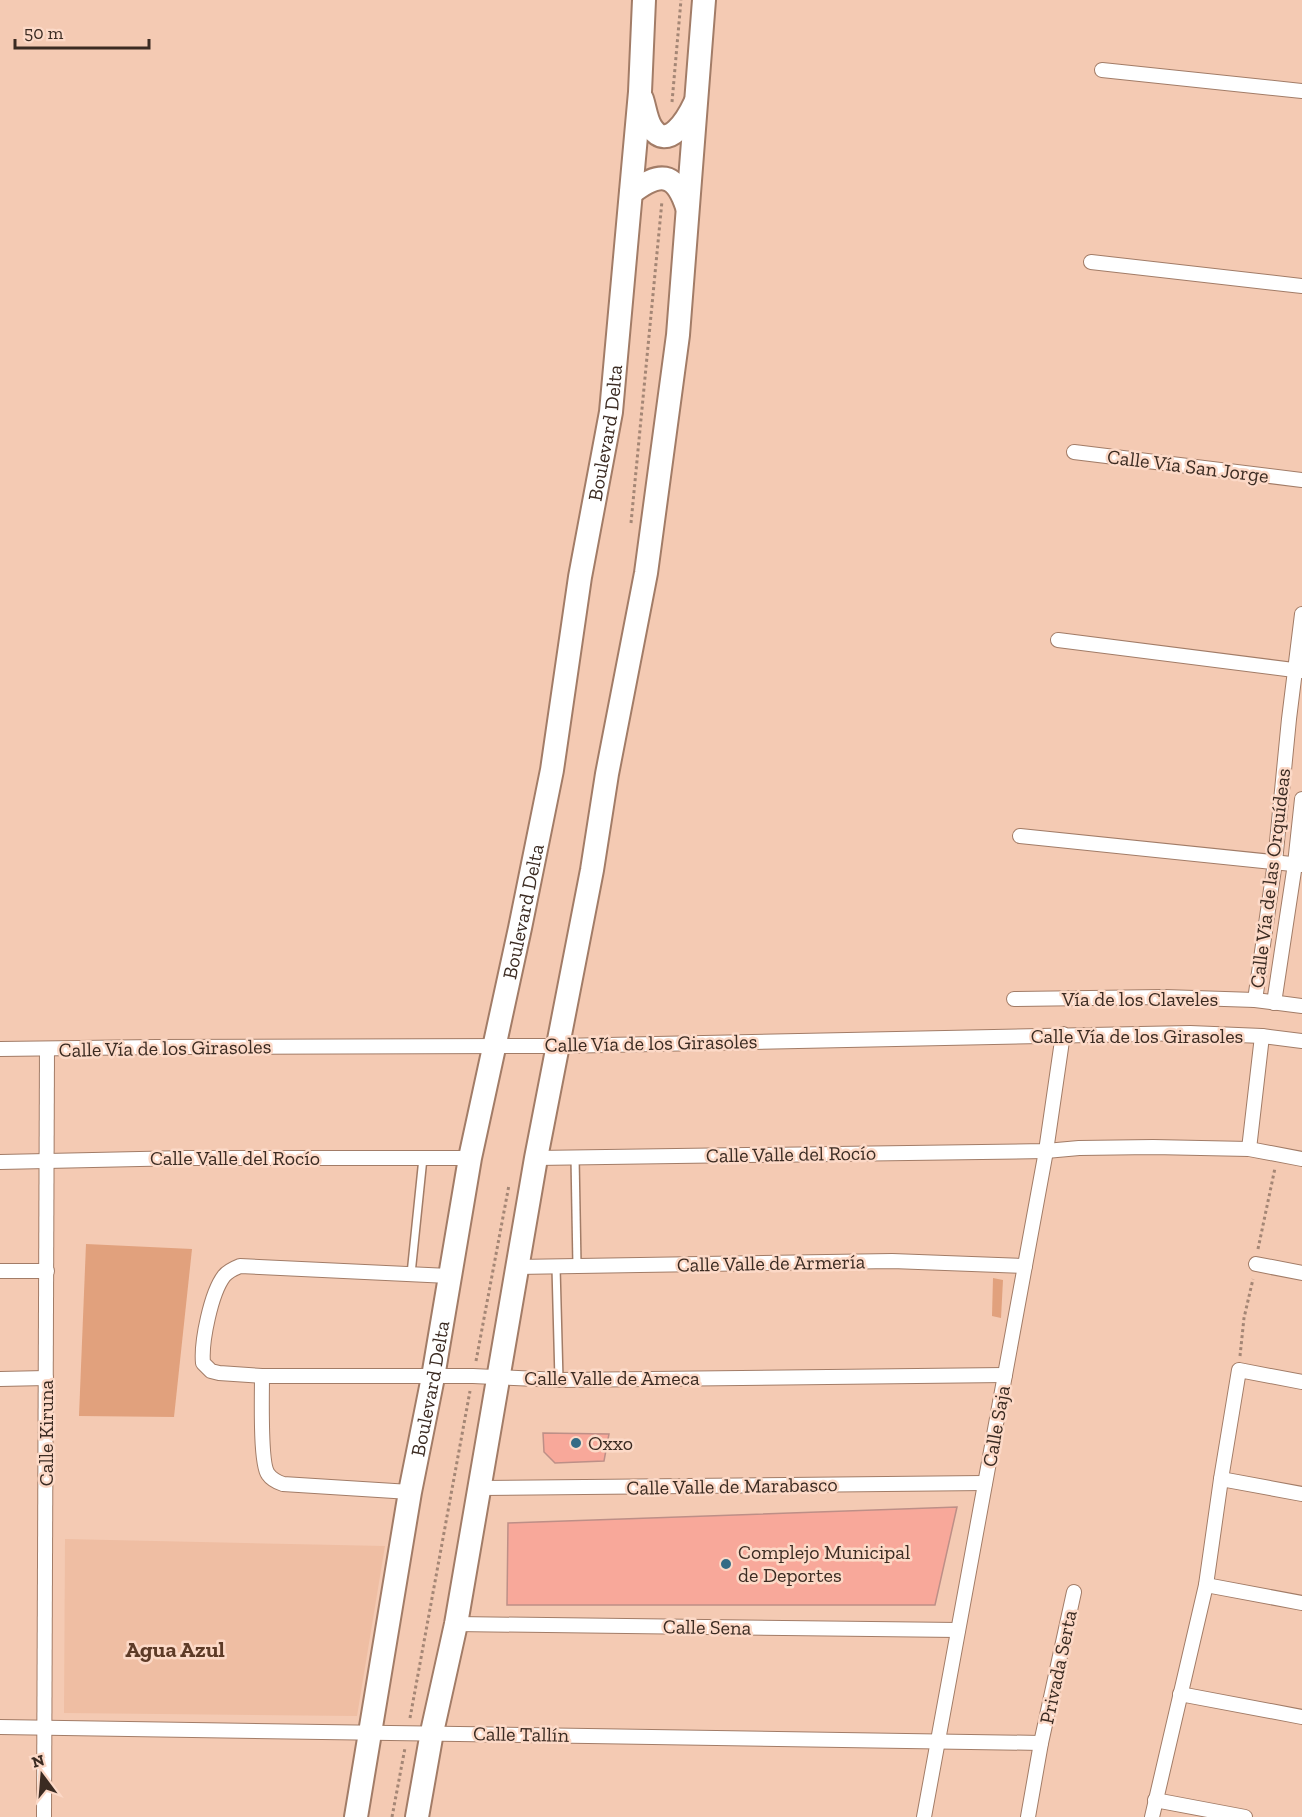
<svg xmlns="http://www.w3.org/2000/svg" width="1302" height="1817" viewBox="0 0 1302 1817" font-family="'Zilla Slab',serif">
<style>
.built{fill:#efbea3}
.green{fill:#e1a17d}
.building{fill:#f8a89a;stroke:#bd8f87;stroke-width:1.5}
.lines{fill:none;stroke-linecap:round;stroke-linejoin:round}
.lane-casing{stroke:#a27c67;stroke-width:10}
.street-casing{stroke:#a27c67;stroke-width:16}
.primary-casing{stroke:#a27c67;stroke-width:26}
.path{stroke:#a48675;stroke-width:3;stroke-dasharray:3 3;stroke-linecap:butt}
.lane{stroke:#fff;stroke-width:7}
.street{stroke:#fff;stroke-width:14}
.primary{stroke:#fff;stroke-width:22}
.poi-dot{fill:#346c86;stroke:#fcd9c7;stroke-width:2}
.labels{text-anchor:middle;dominant-baseline:central;stroke-width:5;stroke-linejoin:round;paint-order:stroke}
.street-label{font-size:20px;fill:#3b2b22;stroke:#fcd9c7}
.poi-label{font-size:20px;fill:#3b2b22;stroke:#fcd9c7;text-anchor:start}
.quarter-label{font-size:22px;font-weight:bold;fill:#5d3b27;stroke:#fcd9c7}
</style>
<rect width="100%" height="100%" fill="#f4cab3"/>
<!-- built -->
<polygon class="built" points="65,1539 385,1546 357,1716 64,1713"/>
<!-- green -->
<g class="green">
<polygon points="86,1244 192,1249 174,1417 79,1416"/>
<polygon points="993,1278 1003,1280 1001,1318 992,1316"/>
</g>
<!-- building -->
<g class="building">
<polygon points="543,1433 609,1434 604,1461 555,1463 544,1452"/>
<polygon points="957,1507 935,1605 507,1605 508,1523"/>
</g>
<g class="lines">
<defs>
<g id="lane">
<polyline points="575,1157 577,1266"/>
<polyline points="556,1267 559,1380"/>
<polyline points="411,1274 423,1158"/>
</g>
<g id="street">
<polyline points="1102,70 1302,91"/>
<polyline points="1091,262 1302,286"/>
<polyline points="1074,452 1302,480"/>
<polyline points="1058,640 1302,671"/>
<polyline points="1020,836 1302,865"/>
<polyline points="1014,999 1164,997 1255,1000 1302,1006"/>
<polyline points="1255,1000 1275,862 1289,719 1302,614"/>
<polyline points="1274,1003 1295,864 1302,799"/>
<polyline points="0,1049 157,1047 558,1046 1190,1033 1262,1036 1302,1041"/>
<polyline points="1249,1149 1262,1036"/>
<polyline points="536,1158 1046,1151 1079,1148 1153,1147 1249,1149 1302,1159"/>
<polyline points="0,1162 186,1158 470,1158"/>
<polyline points="1256,1264 1302,1273"/>
<polyline points="516,1267 892,1261 1025,1266"/>
<polyline points="0,1271 47,1271"/>
<path d="M449,1276L240,1266C235,1268 228,1271 224,1276C211,1293 201,1342 203,1363L211,1371L219,1373L262,1376H473L559,1380L1005,1375"/>
<path d="M262,1376C262,1394 260,1463 268,1474C272,1480 277,1482 283,1484L410,1492"/>
<polyline points="0,1379 46,1378"/>
<polyline points="1221,1479 1302,1494"/>
<polyline points="480,1488 985,1483"/>
<polyline points="1206,1585 1302,1603"/>
<polyline points="456,1624 958,1630"/>
<polyline points="1180,1694 1302,1717"/>
<polyline points="0,1727 1041,1743"/>
<polyline points="1155,1800 1245,1817"/>
<polyline points="44,1817 47,1049"/>
<polyline points="924,1817 1046,1151 1063,1034"/>
<polyline points="1028,1817 1041,1743 1074,1592"/>
<polyline points="1152,1817 1206,1585 1221,1479 1239,1370 1302,1382"/>
</g>
<g id="primary">
<path d="M642,99C645,108 646,119 651,127C668,153 688,118 695,103"/>
<path d="M631,193C659,172 675,171 687,207"/>
<path id="s1" d="M356,1817L410,1492L433,1377L470,1158L520,928L552,770L580,577L611,412L640,92L644,0"/>
<polyline points="417,1817 432,1732 456,1624 536,1158 592,870 607,774 646,573 678,335 704,0"/>
</g>
</defs>
<!-- lane casing -->
<use href="#lane" class="lane-casing"/>
<!-- street casing -->
<use href="#street" class="street-casing"/>
<!-- primary casing -->
<use href="#primary" class="primary-casing"/>
<!-- path -->
<g class="path">
<polyline points="672,102 681,0"/>
<polyline points="631,523 662,201"/>
<polyline points="1258,1249 1275,1168"/>
<polyline points="1240,1356 1244,1318 1253,1279"/>
<polyline points="476,1361 509,1185"/>
<polyline points="410,1718 470,1391"/>
<polyline points="392,1817 405,1748"/>
</g>
<!-- lane -->
<use href="#lane" class="lane"/>
<!-- street -->
<use href="#street" class="street"/>
<!-- primary -->
<use href="#primary" class="primary"/>
</g>
<!-- markers -->
<g class="poi-dot">
<circle cx="576" cy="1443" r="6"/>
<circle cx="726" cy="1564" r="6"/>
</g>
<g class="labels">
<!-- street labels -->
<g class="street-label">
<text stroke="none"><textPath href="#s1" startOffset="1407">Boulevard Delta</textPath></text>
<text transform="translate(1188 466) rotate(7)">Calle Vía San Jorge</text>
<text transform="translate(1270 878) rotate(-83)">Calle Vía de las Orquídeas</text>
<text stroke="none"><textPath href="#s1" startOffset="921">Boulevard Delta</textPath></text>
<text x="1140" y="999">Vía de los Claveles</text>
<text x="1137" y="1036">Calle Vía de los Girasoles</text>
<text transform="translate(651 1043) rotate(-1)">Calle Vía de los Girasoles</text>
<text transform="translate(165 1048) rotate(-1)">Calle Vía de los Girasoles</text>
<text transform="translate(791 1154) rotate(-1)">Calle Valle del Rocío</text>
<text x="235" y="1158">Calle Valle del Rocío</text>
<text transform="translate(771 1263) rotate(-1)">Calle Valle de Armería</text>
<text x="612" y="1378">Calle Valle de Ameca</text>
<text stroke="none"><textPath href="#s1" startOffset="435">Boulevard Delta</textPath></text>
<text transform="translate(996 1426) rotate(-80)">Calle Saja</text>
<text transform="translate(46 1433) rotate(-90)">Calle Kiruna</text>
<text transform="translate(732 1486) rotate(-1)">Calle Valle de Marabasco</text>
<text transform="translate(707 1627) rotate(1)">Calle Sena</text>
<text transform="translate(1058 1667) rotate(-78)">Privada Serta</text>
<text transform="translate(521 1734) rotate(1)">Calle Tallín</text>
</g>
<!-- poi labels -->
<g class="poi-label">
<text x="588" y="1443">Oxxo</text>
<text x="738" y="1552">Complejo Municipal<tspan x="738" dy="23">de Deportes</tspan></text>
</g>
<!-- quarter labels -->
<g class="quarter-label">
<text x="175" y="1649">Agua Azul</text>
</g>
</g>
<!-- north arrow -->
<g transform="translate(42 1775) rotate(344)" stroke="#fcd9c7" stroke-width="4.5" paint-order="stroke">
<path d="M0-4.5L10 22L0 15L-10 22Z" fill="#3b2b22"/>
<text y="-9" font-size="16" font-weight="bold" text-anchor="middle" fill="#3b2b22">N</text>
</g>
<!-- scale -->
<path d="M15 39v9h134v-9" fill="none" stroke="#3b2b22" stroke-width="3"/>
<text x="24" y="39" font-size="18" fill="#3b2b22" stroke="#fcd9c7" stroke-width="4.5" paint-order="stroke">50 m</text>
</svg>
